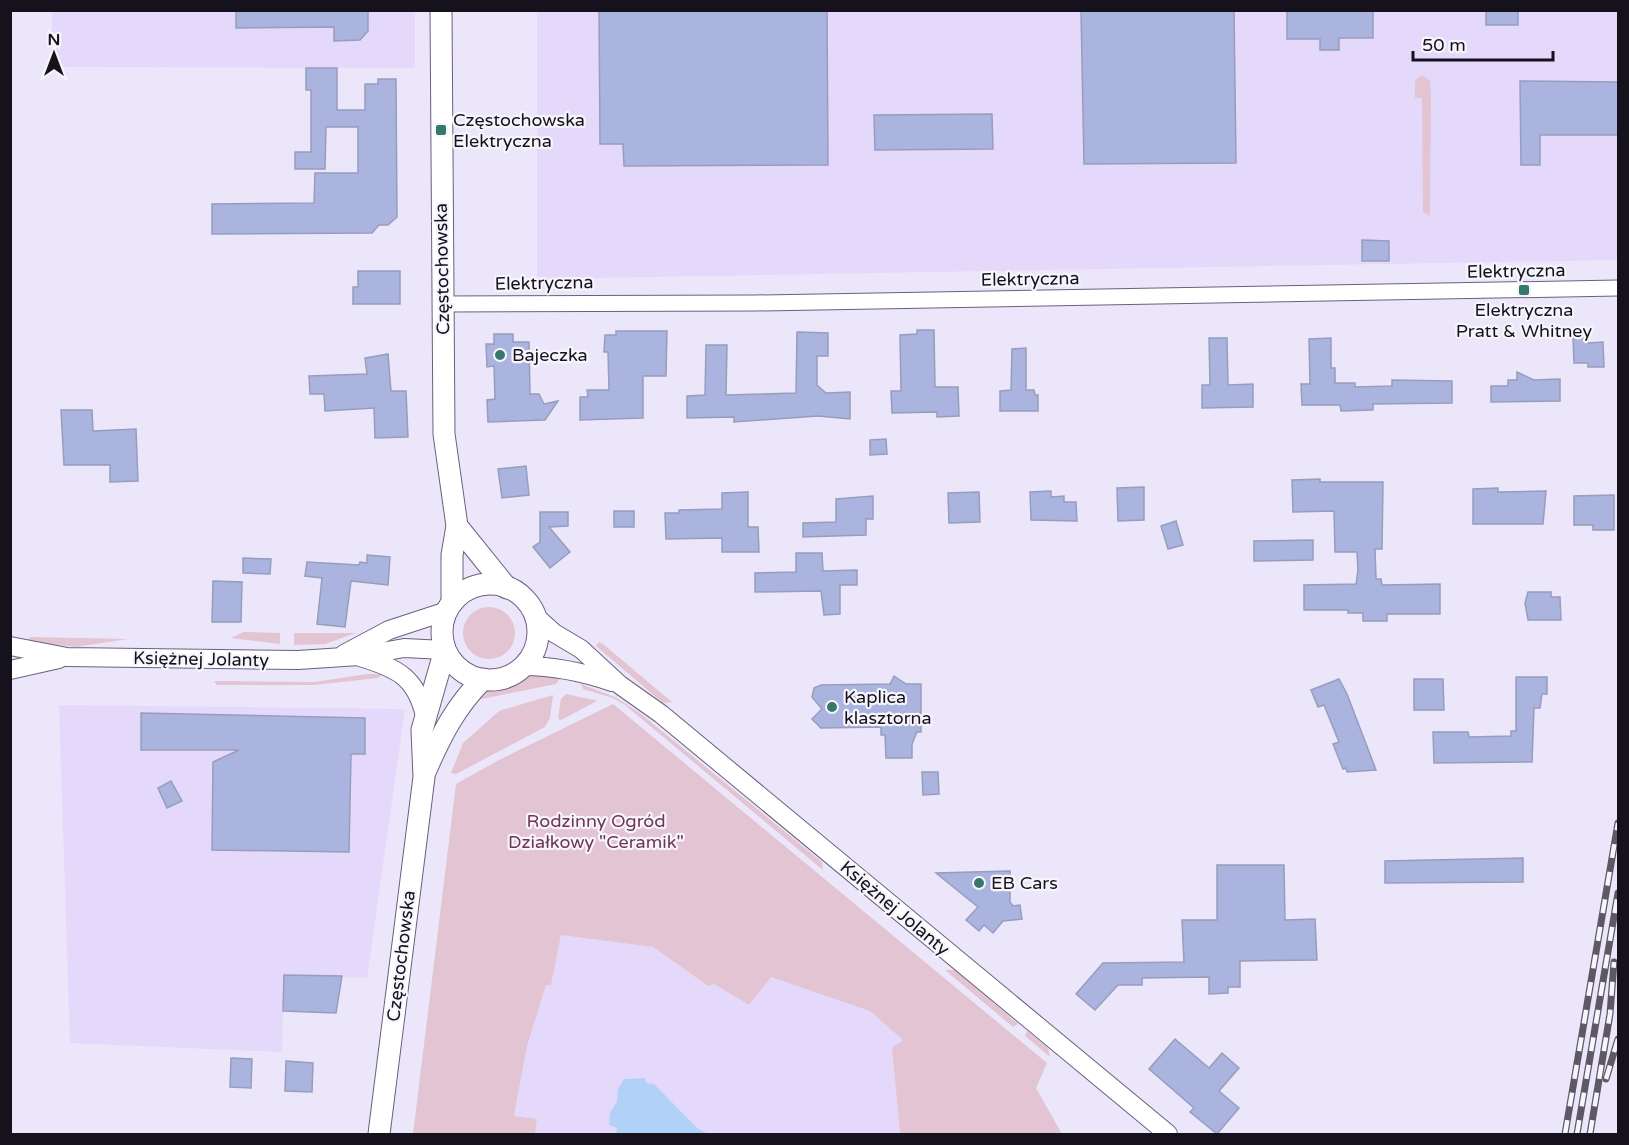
<svg xmlns="http://www.w3.org/2000/svg" width="1629" height="1145" viewBox="0 0 1629 1145" font-family="'Varela Round',sans-serif">
<style>
.built{fill:#e4d9fa}
.green{fill:#e2c4d2}
.water{fill:#b1d1f6}
.building{fill:#abb3df;stroke:#979dbd;stroke-width:1.5}
.lines{fill:none;stroke-linecap:round;stroke-linejoin:round}
.minor-casing{stroke:#6a607d;stroke-width:17}
.tertiary-casing{stroke:#6a607d;stroke-width:20}
.secondary-casing{stroke:#6a607d;stroke-width:23}
.minor{stroke:#fff;stroke-width:15}
.tertiary{stroke:#fff;stroke-width:18}
.secondary{stroke:#fff;stroke-width:21}
.rail-casing{stroke:#5d5866;stroke-width:7}
.rail{stroke:#f7f5fc;stroke-width:4.5;stroke-dasharray:14;stroke-linecap:butt}
.poi-dot{fill:#35796d;stroke:#f7f5fc;stroke-width:2}
.labels{text-anchor:middle;dominant-baseline:central;stroke-width:4.5;stroke-linejoin:round;paint-order:stroke}
.poi-label{font-size:18px;fill:#16121d;stroke:#f7f5fc;text-anchor:start}
.street-label{font-size:18px;fill:#16121d;stroke:#f7f5fc}
.park-label{font-size:18px;fill:#703554;stroke:#f7f5fc}
</style>
<rect width="100%" height="100%" fill="#ece6fa"/>
<!-- built -->
<g class="built">
<polygon points="52,11 415,11 415,68 51,67"/>
<polygon points="537,11 1618,11 1618,260 537,279"/>
<polygon points="59,705 405,709 367,978 284,975 282,1052 70,1043"/>
<polygon points="561,935 653,947 708,986 714,984 749,1005 771,976 870,1011 903,1040 892,1049 900,1134 535,1134 537,1119 514,1116 527,1046 546,984 551,985"/>
</g>
<!-- green -->
<g class="green">
<polygon points="1424,76 1430,81 1431,94 1430,216 1423,212 1422,98 1415,98 1415,81 1419,77"/>
<circle cx="489" cy="633" r="26"/>
<polygon points="244,632 280,633 280,644 231,638"/>
<polygon points="294,633 356,633 325,644 294,645"/>
<polygon points="31,637 128,639 75,647 26,641"/>
<polygon points="599,642 603,644 672,702 663,703 596,646"/>
<polygon points="367,674 384,674 378,678 314,685 217,685 214,681 315,682"/>
<path d="M537,675L561,677L556,684L477,700C494,682 513,678 537,675Z"/>
<polygon points="581,684 617,698 641,714 822,862 823,870 625,705 613,698 583,689"/>
<polygon points="566,694 594,700 597,701 561,720 558,719 561,699"/>
<polygon points="553,695 550,718 545,727 456,774 451,773 463,743 499,711"/>
<polygon points="613,704 1047,1063 1036,1088 1062,1134 900,1134 892,1048 903,1040 870,1011 771,977 749,1005 714,984 708,986 653,947 561,935 551,985 546,985 527,1046 514,1116 537,1119 535,1134 413,1134 456,784 499,760"/>
<polygon points="945,970 955,970 1018,1024 1013,1027"/>
<polygon points="1027,1031 1048,1048 1050,1057 1025,1036"/>
</g>
<!-- water -->
<polygon class="water" points="645,1078 646,1083 654,1084 697,1128 708,1134 616,1134 617,1128 609,1125 610,1113 617,1101 618,1089 624,1079"/>
<!-- building -->
<g class="building">
<polygon points="236,10 368,10 368,31 360,40 334,41 334,27 236,28"/>
<polygon points="599,10 827,10 828,165 624,166 623,144 600,144"/>
<polygon points="1081,10 1234,10 1236,163 1084,164"/>
<polygon points="1287,10 1373,10 1373,38 1339,38 1339,50 1320,50 1320,39 1287,39"/>
<rect x="1486" y="10" width="32" height="15"/>
<polygon points="306,68 337,68 337,110 365,110 365,84 378,84 378,79 396,79 397,217 388,225 379,225 372,233 212,234 212,204 314,203 315,173 358,173 358,127 326,127 325,169 295,169 295,152 311,152 311,90 306,90"/>
<polygon points="1520,81 1618,82 1618,135 1540,135 1540,165 1521,165"/>
<polygon points="992,114 993,149 875,150 874,115"/>
<polygon points="1362,240 1389,241 1389,261 1362,261"/>
<polygon points="358,271 400,271 400,304 353,304 353,287 358,287"/>
<polygon points="917,330 934,330 935,387 958,387 959,416 937,417 937,412 892,413 891,391 901,391 900,335 917,334"/>
<polygon points="616,331 667,331 666,376 643,376 643,418 580,420 580,397 588,397 587,390 609,390 608,352 604,352 605,335 616,335"/>
<polygon points="797,332 828,333 828,356 817,356 817,385 826,393 850,392 850,419 818,416 734,422 734,417 687,418 687,396 705,395 706,345 727,345 726,395 796,393"/>
<polygon points="494,334 513,334 513,342 529,342 530,394 539,394 544,404 558,401 545,420 488,422 487,400 495,399 494,366 487,367 486,344 494,344"/>
<polygon points="1209,338 1227,338 1228,385 1253,384 1253,407 1202,408 1202,385 1210,385"/>
<polygon points="1331,338 1331,368 1335,368 1335,383 1355,383 1355,387 1392,386 1392,380 1452,381 1452,403 1373,404 1373,410 1341,411 1340,405 1302,405 1301,384 1310,384 1309,339"/>
<polygon points="1573,338 1588,338 1588,343 1603,342 1604,367 1588,367 1588,363 1574,363"/>
<polygon points="1026,348 1026,390 1034,390 1035,395 1038,395 1038,411 1000,411 1000,391 1011,390 1012,349"/>
<polygon points="388,354 391,391 406,391 408,437 375,438 374,408 325,411 324,394 310,394 309,376 367,374 365,358"/>
<polygon points="1517,372 1534,380 1560,379 1560,401 1491,402 1491,386 1508,386 1508,380 1517,380"/>
<polygon points="61,410 92,410 93,431 136,429 138,481 110,482 110,465 64,465"/>
<polygon points="886,439 887,454 870,455 870,440"/>
<polygon points="526,466 529,495 502,498 498,469"/>
<polygon points="1320,479 1320,482 1383,482 1382,549 1375,549 1376,579 1381,579 1382,585 1440,584 1440,614 1387,614 1387,621 1363,621 1363,613 1348,613 1348,610 1304,610 1304,585 1356,584 1358,570 1357,552 1335,552 1334,511 1293,512 1292,480"/>
<polygon points="1144,487 1144,520 1118,521 1117,488"/>
<polygon points="1498,488 1498,492 1546,491 1543,524 1473,524 1473,489"/>
<polygon points="1051,491 1051,497 1064,496 1064,502 1076,502 1077,521 1031,520 1030,492"/>
<polygon points="748,492 748,527 758,527 759,552 722,552 722,538 666,539 665,513 679,513 679,510 722,509 722,493"/>
<polygon points="979,492 980,522 949,523 948,493"/>
<polygon points="1614,495 1614,530 1593,530 1593,525 1574,525 1574,496"/>
<polygon points="873,496 873,519 866,519 866,535 803,537 803,523 836,522 836,499"/>
<rect x="614" y="511" width="20" height="16"/>
<polygon points="540,512 568,512 568,526 549,527 570,552 550,568 533,547 540,542"/>
<polygon points="1176,521 1183,545 1168,549 1161,526"/>
<polygon points="1313,540 1313,560 1254,561 1254,541"/>
<polygon points="796,553 822,553 823,571 857,570 857,585 840,585 840,614 824,615 821,591 755,592 755,573 796,572"/>
<polygon points="367,555 390,557 388,585 351,581 345,627 317,624 322,578 305,576 307,562 359,565 360,562 367,563"/>
<polygon points="243,558 271,559 270,574 243,573"/>
<polygon points="213,581 242,582 241,622 212,622"/>
<polygon points="1528,592 1551,592 1551,597 1560,597 1561,620 1528,620 1525,603"/>
<polygon points="894,676 906,684 921,684 921,732 917,732 912,744 912,758 886,758 885,735 881,735 881,727 821,728 812,719 822,709 812,697 814,688 821,685 890,684"/>
<polygon points="1516,677 1547,677 1547,694 1542,694 1540,708 1534,708 1532,762 1434,763 1433,732 1468,732 1469,737 1511,736 1511,731 1516,731"/>
<polygon points="1339,679 1347,694 1376,770 1347,772 1346,768 1343,769 1333,744 1339,742 1324,705 1318,707 1311,690"/>
<polygon points="1414,679 1443,679 1444,710 1414,710"/>
<polygon points="141,713 365,718 365,754 351,754 349,852 212,850 213,762 239,750 141,750"/>
<polygon points="922,772 938,772 939,794 923,795"/>
<polygon points="171,781 182,801 167,808 158,788"/>
<polygon points="1523,858 1523,882 1385,883 1385,861"/>
<polygon points="1217,865 1284,865 1285,920 1315,919 1317,960 1240,961 1240,987 1228,987 1228,993 1209,994 1209,977 1142,978 1142,985 1118,985 1095,1010 1076,994 1103,963 1184,962 1182,920 1217,920"/>
<polygon points="1010,871 1010,902 1013,906 1020,905 1022,919 1003,921 993,933 984,925 979,931 966,920 978,907 936,873"/>
<polygon points="284,975 342,976 336,1013 283,1011"/>
<polygon points="1175,1039 1209,1068 1222,1053 1239,1068 1219,1091 1239,1108 1217,1134 1190,1112 1194,1108 1149,1069"/>
<polygon points="231,1058 252,1059 251,1088 230,1087"/>
<polygon points="286,1061 313,1063 312,1092 285,1091"/>
</g>
<g class="lines">
<defs>
<polyline id="minor" points="443,304 756,303 1618,288"/>
<g id="tertiary">
<polyline points="535,616 554,633 581,649 620,685 661,714 1168,1134"/>
<polyline points="10,646 67,657 298,660 359,656 404,648 445,650"/>
<polyline points="344,654 389,630 447,611"/>
<path d="M360,657C397,668 416,677 425,716"/>
<path d="M523,666C554,666 583,672 612,682"/>
<polyline points="10,670 59,659"/>
</g>
<g id="secondary">
<polyline points="441,10 444,434 457,526 452,555 452,602"/>
<polyline points="457,526 507,588"/>
<circle cx="490" cy="632" r="48"/>
<path d="M426,770C441,735 456,706 483,679"/>
<polyline points="379,1134 424,777 422,730 445,650"/>
</g>
</defs>
<!-- minor casing -->
<use href="#minor" class="minor-casing"/>
<!-- tertiary casing -->
<use href="#tertiary" class="tertiary-casing"/>
<!-- secondary casing -->
<use href="#secondary" class="secondary-casing"/>
<!-- minor -->
<use href="#minor" class="minor"/>
<!-- tertiary -->
<use href="#tertiary" class="tertiary"/>
<!-- secondary -->
<use href="#secondary" class="secondary"/>
<defs>
<g id="rail">
<polyline points="1606,1079 1618,1039"/>
<polyline points="1565,1134 1618,823"/>
<polyline points="1577,1134 1618,893"/>
<polyline points="1590,1134 1610,1014 1614,962"/>
</g>
</defs>
<!-- rail casing -->
<use href="#rail" class="rail-casing"/>
<!-- rail -->
<use href="#rail" class="rail"/>
</g>
<!-- markers -->
<g class="poi-dot">
<rect x="435" y="124" width="12" height="12" rx="3"/>
<rect x="1518" y="284" width="12" height="12" rx="3"/>
<circle cx="500" cy="355" r="6"/>
<circle cx="832" cy="707" r="6"/>
<circle cx="979" cy="883" r="6"/>
</g>
<g class="labels">
<!-- poi labels -->
<g class="poi-label">
<text x="453" y="120">Częstochowska<tspan x="453" dy="21">Elektryczna</tspan></text>
<text x="1524" y="310" text-anchor="middle">Elektryczna<tspan x="1524" dy="21">Pratt &amp; Whitney</tspan></text>
<text x="512" y="355">Bajeczka</text>
<text x="844" y="697">Kaplica<tspan x="844" dy="21">klasztorna</tspan></text>
<text x="991" y="883">EB Cars</text>
</g>
<!-- street labels -->
<g class="street-label">
<text transform="translate(442 269) rotate(-91)">Częstochowska</text>
<text transform="translate(1516 271) rotate(-1)">Elektryczna</text>
<text transform="translate(1030 279) rotate(-1)">Elektryczna</text>
<text transform="translate(544 283) rotate(-1)">Elektryczna</text>
<text transform="translate(201 659) rotate(1)">Księżnej Jolanty</text>
<text transform="translate(895 908) rotate(40)">Księżnej Jolanty</text>
<text transform="translate(401 956) rotate(-83)">Częstochowska</text>
</g>
<!-- park labels -->
<g class="park-label">
<text x="596" y="821">Rodzinny Ogród<tspan x="596" dy="21">Działkowy "Ceramik"</tspan></text>
</g>
</g>
<!-- border -->
<rect width="1629" height="1145" fill="none" stroke="#16121d" stroke-width="24"/>
<!-- north arrow -->
<g transform="translate(54 54)" stroke="#f7f5fc" stroke-width="4.5" paint-order="stroke">
<path d="M0-4.5L10 22L0 15L-10 22Z" fill="#16121d"/>
<text y="-9" font-size="16" font-weight="bold" text-anchor="middle" fill="#16121d">N</text>
</g>
<!-- scale -->
<path d="M1413 51v9h140v-9" fill="none" stroke="#16121d" stroke-width="3"/>
<text x="1422" y="51" font-size="18" fill="#16121d" stroke="#f7f5fc" stroke-width="4.5" paint-order="stroke">50 m</text>
</svg>
